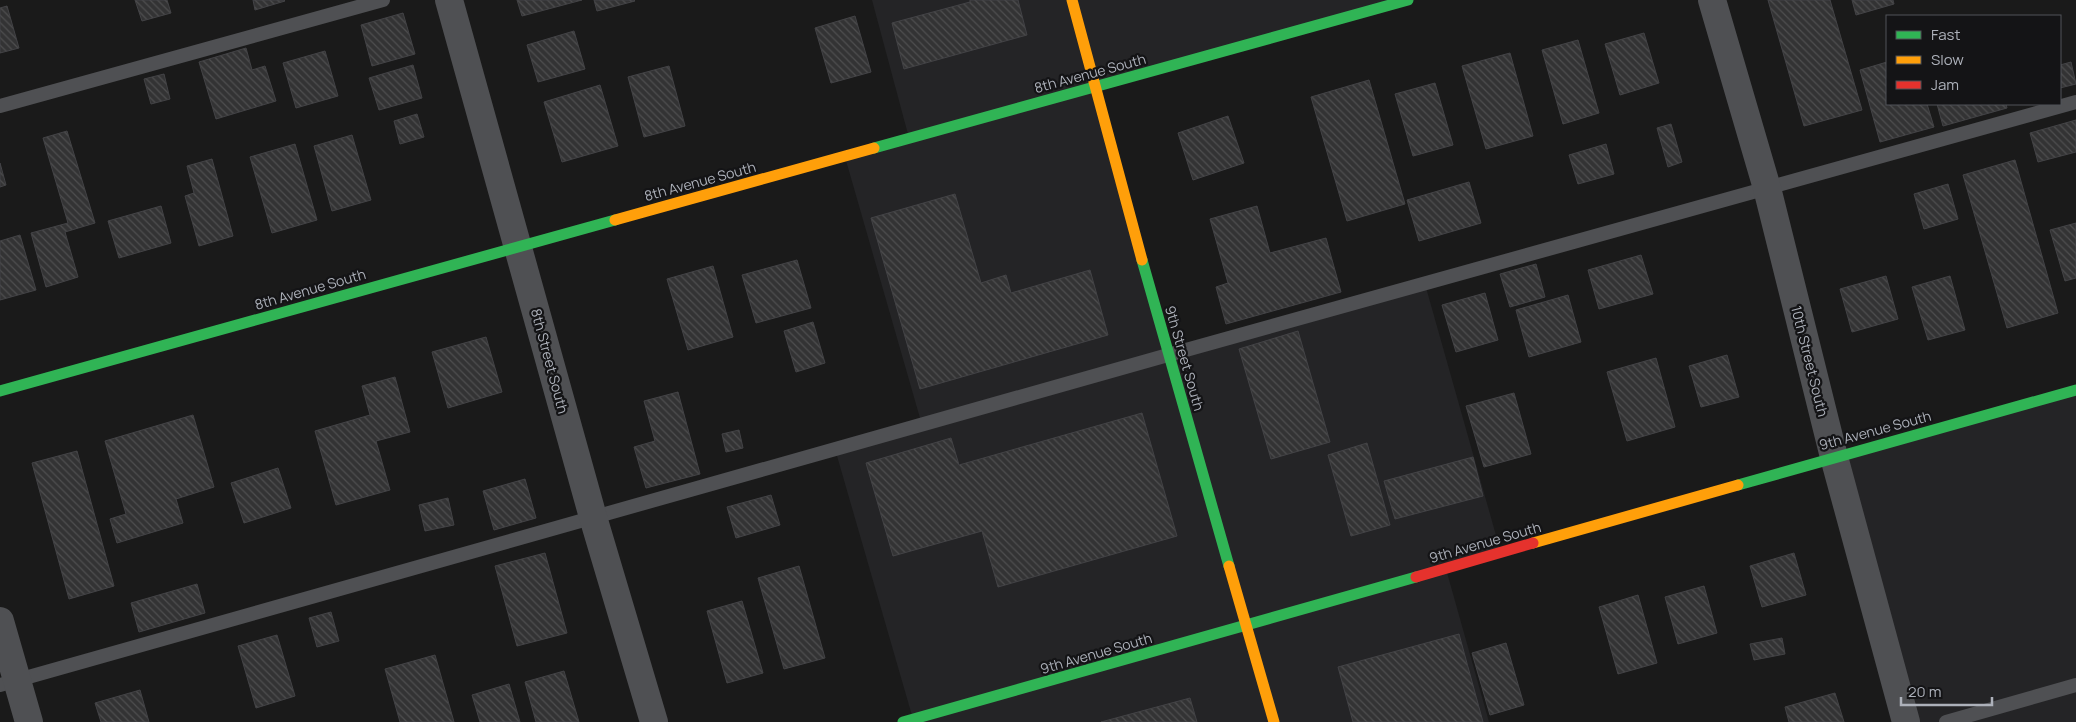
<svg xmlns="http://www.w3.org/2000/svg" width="2076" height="722" viewBox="0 0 2076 722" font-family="Manrope,sans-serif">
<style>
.built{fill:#242426}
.building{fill:url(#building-back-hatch);stroke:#434346}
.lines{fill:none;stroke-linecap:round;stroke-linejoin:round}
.lane{stroke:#4f5053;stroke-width:14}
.street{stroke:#4f5053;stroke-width:28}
.fast{stroke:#30b455;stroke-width:11}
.slow{stroke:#ff9f0a;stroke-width:11}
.jam{stroke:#e5322d;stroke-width:11}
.labels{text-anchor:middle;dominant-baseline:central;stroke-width:4.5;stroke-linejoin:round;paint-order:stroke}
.street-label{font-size:14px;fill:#adb1ba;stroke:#141416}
</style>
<defs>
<pattern id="building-back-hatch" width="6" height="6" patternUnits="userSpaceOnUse" patternTransform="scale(1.25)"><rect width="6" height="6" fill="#333334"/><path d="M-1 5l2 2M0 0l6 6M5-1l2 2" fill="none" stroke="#4e4e4f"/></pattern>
</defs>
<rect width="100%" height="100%" fill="#1a1a1a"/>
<!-- built -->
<g class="built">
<polygon points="872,0 1408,0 1096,87 1168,355 1425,284 1501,553 1446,569 1489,722 903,722 913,719 835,449 922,425 845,157 909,138"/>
<polygon points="2076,390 2076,722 1906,722 1834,457"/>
</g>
<!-- building -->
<g class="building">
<polygon points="135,0 167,0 171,13 142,21"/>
<polygon points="253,0 284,0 285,1 255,10"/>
<polygon points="517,0 582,0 522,16"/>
<polygon points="594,0 634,0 635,1 597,11"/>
<polygon points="970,0 1018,0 1027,35 904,69 892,23 970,2"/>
<polygon points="1768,0 1830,0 1862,110 1804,126"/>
<polygon points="1852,0 1893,0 1894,4 1856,15"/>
<polygon points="7,6 19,48 0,53 0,8"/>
<polygon points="403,13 415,54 372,66 361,25"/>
<polygon points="855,16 871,72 831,83 815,28"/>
<polygon points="574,31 585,69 538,82 527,45"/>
<polygon points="1644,33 1659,83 1620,95 1605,44"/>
<polygon points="1578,40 1599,113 1563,124 1542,50"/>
<polygon points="246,48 252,70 265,66 276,101 216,119 199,62"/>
<polygon points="325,51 338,96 296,108 283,63"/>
<polygon points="1510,53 1533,136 1486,149 1462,66"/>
<polygon points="1887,62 1887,104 1927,104 1934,127 1880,142 1860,70"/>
<polygon points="2071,62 2076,84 2060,88 2060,65"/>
<polygon points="413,65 422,98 379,110 369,78"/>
<polygon points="669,66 685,126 644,137 628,77"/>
<polygon points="164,74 170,99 151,104 144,79"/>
<polygon points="1369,80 1405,204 1347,221 1311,97"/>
<polygon points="1435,83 1453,145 1413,156 1395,94"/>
<polygon points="600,85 618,146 562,162 544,102"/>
<polygon points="1937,104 2006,104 2007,108 1943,126"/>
<polygon points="417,114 424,137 400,144 394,121"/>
<polygon points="1228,116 1244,163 1193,180 1178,133"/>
<polygon points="2076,120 2076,152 2038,162 2030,133"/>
<polygon points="1671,124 1682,162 1668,167 1657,128"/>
<polygon points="67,131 95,223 65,232 78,277 46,287 31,233 68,223 43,138"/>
<polygon points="352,135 371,200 332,211 314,146"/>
<polygon points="295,144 317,220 272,233 250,157"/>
<polygon points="1606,144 1614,174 1578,184 1569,155"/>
<polygon points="212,159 233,236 199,246 185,196 194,193 187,166"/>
<polygon points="2015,160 2058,313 2007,328 1963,175"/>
<polygon points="0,163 6,185 0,187"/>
<polygon points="1469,182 1481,223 1419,241 1407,200"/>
<polygon points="1948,184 1958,219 1924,229 1914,194"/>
<polygon points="955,194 981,283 1006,275 1011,293 1090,270 1108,335 920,389 871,218"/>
<polygon points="161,206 171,243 119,258 108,221"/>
<polygon points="1257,206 1270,253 1326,238 1341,292 1226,324 1216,287 1228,283 1210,219"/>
<polygon points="2076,223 2076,278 2065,281 2050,230"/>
<polygon points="20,235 36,290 0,300 0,241"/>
<polygon points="1641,255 1653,294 1599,309 1588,270"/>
<polygon points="797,260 811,308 756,323 742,275"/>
<polygon points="1536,264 1545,297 1510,307 1500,274"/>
<polygon points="713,266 733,337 688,350 667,279"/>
<polygon points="1886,276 1898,319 1852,332 1840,289"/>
<polygon points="1950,276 1965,330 1928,340 1912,287"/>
<polygon points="1485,293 1498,340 1456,352 1442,305"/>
<polygon points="1568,295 1581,342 1529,357 1516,310"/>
<polygon points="813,322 825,363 796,372 784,331"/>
<polygon points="1298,331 1330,442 1271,459 1239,349"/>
<polygon points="486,337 502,392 448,408 432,352"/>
<polygon points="1727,355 1739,397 1701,407 1689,366"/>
<polygon points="1656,358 1675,427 1627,441 1607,372"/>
<polygon points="395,377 410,432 376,441 390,490 336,505 315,431 370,415 362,386"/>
<polygon points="678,392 700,474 646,488 634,447 655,441 644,401"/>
<polygon points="1514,393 1531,454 1484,467 1466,406"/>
<polygon points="1142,413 1177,536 998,587 982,531 893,556 866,463 951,438 959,465"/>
<polygon points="193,415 214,487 176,499 183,523 117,543 110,519 126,514 105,441"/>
<polygon points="739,430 743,448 726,452 722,434"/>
<polygon points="1367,443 1390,525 1351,536 1328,455"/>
<polygon points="77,451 114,586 69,599 32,463"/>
<polygon points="1473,457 1483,496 1395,519 1384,481"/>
<polygon points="278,468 291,508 244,523 231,483"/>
<polygon points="525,479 536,518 494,530 483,491"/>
<polygon points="771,495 780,525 736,538 727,507"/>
<polygon points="448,498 454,525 425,531 419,505"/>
<polygon points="545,553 567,633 517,646 495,566"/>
<polygon points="1794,553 1806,595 1762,607 1750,566"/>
<polygon points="799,566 825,658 784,669 758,578"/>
<polygon points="197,584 205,613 139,632 131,603"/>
<polygon points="1704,586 1717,633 1678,644 1665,597"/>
<polygon points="1638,595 1657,663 1618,674 1599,607"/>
<polygon points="742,601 763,673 727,683 707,611"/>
<polygon points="331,612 339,641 317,647 309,618"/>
<polygon points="1459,634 1483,722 1353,722 1338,667"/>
<polygon points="277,635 295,696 256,708 238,646"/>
<polygon points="1782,638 1785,654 1754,660 1750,644"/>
<polygon points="1506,643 1524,705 1490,715 1472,653"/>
<polygon points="435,655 454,722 400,722 385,669"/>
<polygon points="564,671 579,722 536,722 525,682"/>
<polygon points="509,684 520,722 480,722 472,695"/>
<polygon points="140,690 149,722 101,722 95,703"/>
<polygon points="1835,693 1844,722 1789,722 1785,707"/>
<polygon points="1190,698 1197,722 1101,722"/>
</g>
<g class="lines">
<!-- lane -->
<g class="lane">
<polyline points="0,106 383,0"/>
<polyline points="0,685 1168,355 2076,102"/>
<polyline points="1946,722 2076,685"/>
</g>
<!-- street -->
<g class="street">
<polyline points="449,0 593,517 654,722"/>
<polyline points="1712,0 1767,188 1834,457 1906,722"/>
<polyline points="0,621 29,722"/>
</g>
<!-- fast -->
<g class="fast">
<polyline points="874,148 1408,0"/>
<polyline points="1142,260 1229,566"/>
<polyline points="0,391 615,220"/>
<polyline points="1738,485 2076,390"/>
<polyline points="903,722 1416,577"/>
</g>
<!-- slow -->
<g class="slow">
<polyline points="1072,0 1142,260"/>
<polyline points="615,220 874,148"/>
<polyline points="1533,543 1738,485"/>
<polyline points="1229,566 1274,722"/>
</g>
<!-- jam -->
<polyline class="jam" points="1416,577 1533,543"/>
</g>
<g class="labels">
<!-- street labels -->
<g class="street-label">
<text transform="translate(1090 73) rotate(-15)">8th Avenue South</text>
<text transform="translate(700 181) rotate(-15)">8th Avenue South</text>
<text transform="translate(310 289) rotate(-16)">8th Avenue South</text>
<text transform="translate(1185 358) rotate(74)">9th Street South</text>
<text transform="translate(550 361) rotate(75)">8th Street South</text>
<text transform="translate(1810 361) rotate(76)">10th Street South</text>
<text transform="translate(1875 430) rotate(-15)">9th Avenue South</text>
<text transform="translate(1485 542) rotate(-16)">9th Avenue South</text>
<text transform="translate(1096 653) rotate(-16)">9th Avenue South</text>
</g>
</g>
<!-- legend -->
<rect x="1886" y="15" width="175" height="90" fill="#141416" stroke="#515358"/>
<rect x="1896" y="31" width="25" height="8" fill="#30b455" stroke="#515358"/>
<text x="1931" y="40" font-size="15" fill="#adb1ba">Fast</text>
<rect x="1896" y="56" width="25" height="8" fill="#ff9f0a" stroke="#515358"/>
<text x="1931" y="65" font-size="15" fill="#adb1ba">Slow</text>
<rect x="1896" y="81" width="25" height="8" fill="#e5322d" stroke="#515358"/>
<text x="1931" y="90" font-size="15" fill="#adb1ba">Jam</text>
<!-- scale -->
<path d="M1901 697v8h91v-8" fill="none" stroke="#adb1ba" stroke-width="2.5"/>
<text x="1908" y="697" font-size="15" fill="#adb1ba" stroke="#141416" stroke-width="4" paint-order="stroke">20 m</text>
</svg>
